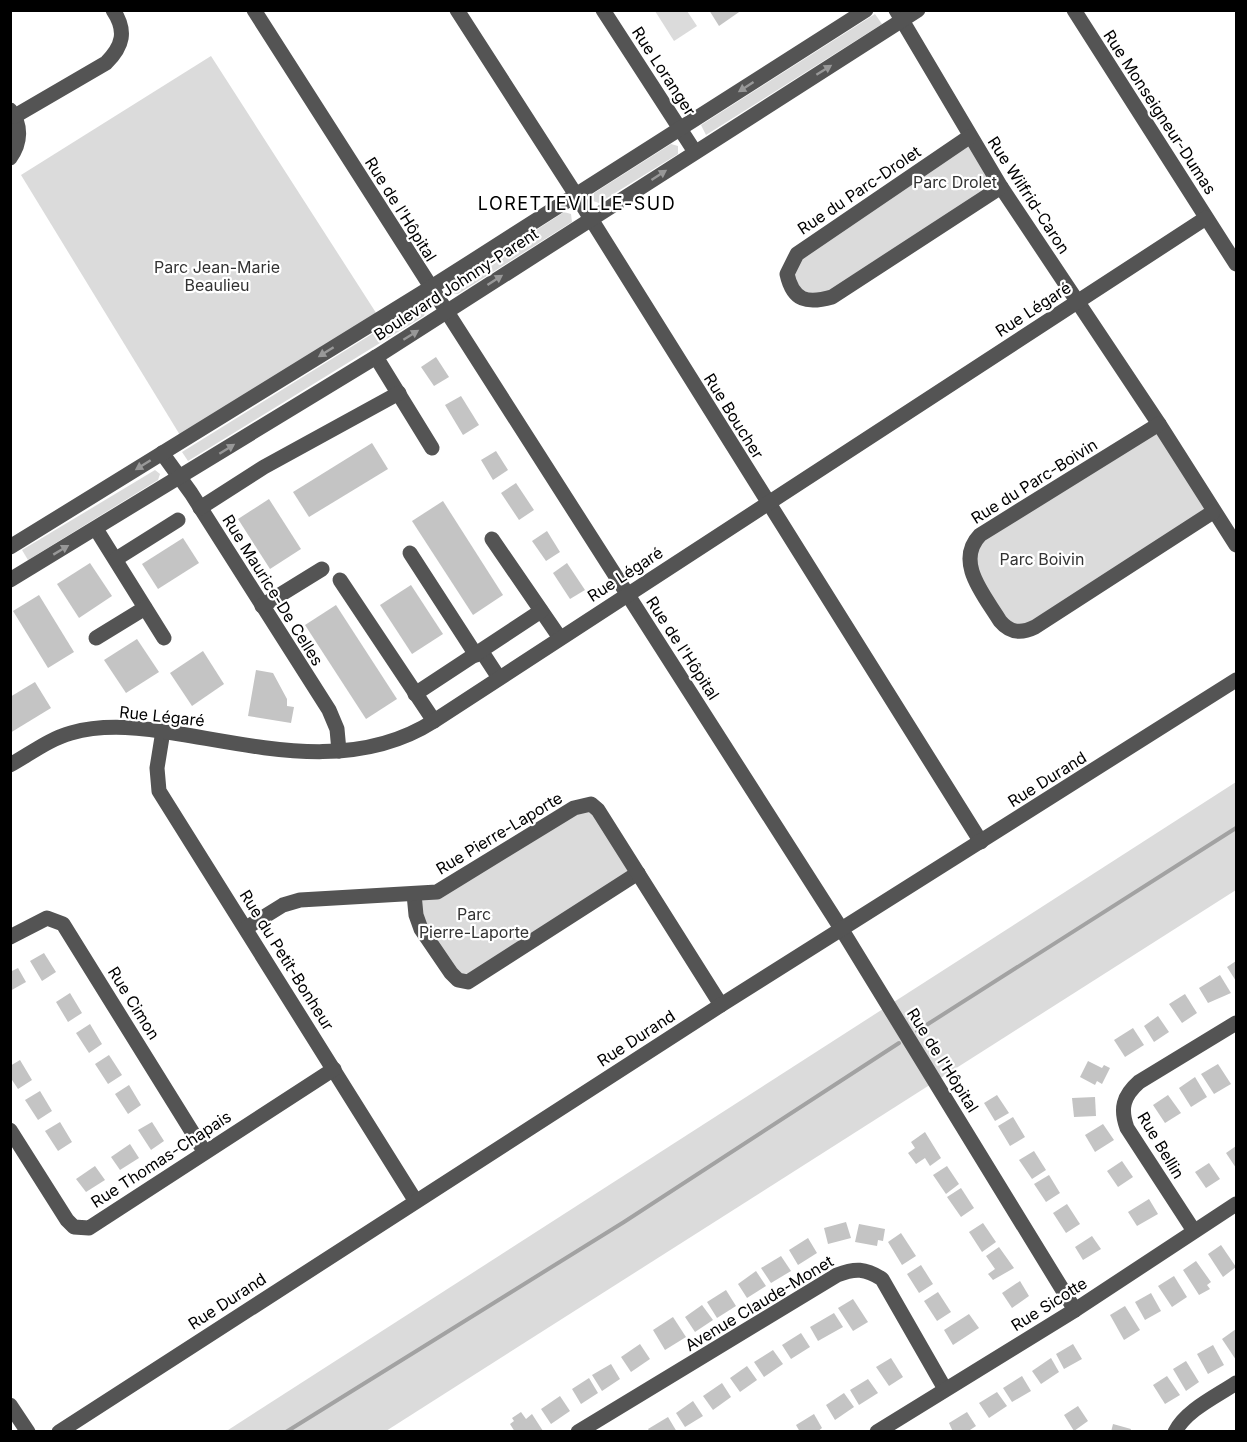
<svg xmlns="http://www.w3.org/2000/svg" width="1247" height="1442" viewBox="0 0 1247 1442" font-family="Inter,sans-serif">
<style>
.green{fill:#dbdbdb}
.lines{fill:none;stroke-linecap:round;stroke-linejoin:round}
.stream{stroke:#a2a2a2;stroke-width:4}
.building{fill:#c4c4c4}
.minor{stroke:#545454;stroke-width:15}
.oneway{fill:#989898}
.labels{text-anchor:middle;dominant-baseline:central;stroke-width:4.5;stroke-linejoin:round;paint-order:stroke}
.street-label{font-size:16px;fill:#000;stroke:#fff}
.park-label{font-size:16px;fill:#323232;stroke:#fff}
.neighbourhood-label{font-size:18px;letter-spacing:1.5px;fill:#000;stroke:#fff}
</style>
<rect width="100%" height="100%" fill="#fff"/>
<!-- green -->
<g class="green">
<polygon points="655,11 687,11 697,26 674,41"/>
<polygon points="875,14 882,24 706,135 701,125"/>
<polygon points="211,56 380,319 183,440 21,175"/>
<polygon points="969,137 1001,187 832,297 800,299 790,263"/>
<polygon points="671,144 678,146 678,154 599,203 593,201 594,193"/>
<polygon points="564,212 571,214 572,222 458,294 451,293 454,283"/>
<polygon points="417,306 426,309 424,316 188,461 182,452"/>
<polygon points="1159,424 1213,512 1014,631 971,570 973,543"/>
<polygon points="155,470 160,474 158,480 28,560 22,550"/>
<polygon points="1236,782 1236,890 386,1431 225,1432"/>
<polygon points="591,804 638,873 468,982 421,929 414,894 437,892"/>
</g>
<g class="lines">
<!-- stream -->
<g class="stream">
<polyline points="917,1031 1236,828"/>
<polyline points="286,1432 624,1222 899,1043"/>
</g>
</g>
<!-- building -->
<g class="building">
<polygon points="709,10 742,10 719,26"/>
<polygon points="436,357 449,377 434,386 421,367"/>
<polygon points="461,396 479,425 463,435 445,405"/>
<polygon points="372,443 388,469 309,517 293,492"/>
<polygon points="496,451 508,470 493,480 481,460"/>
<polygon points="516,483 534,510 519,520 501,493"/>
<polygon points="269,499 301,549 270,569 238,519"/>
<polygon points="443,501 503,595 473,615 412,521"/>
<polygon points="547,531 560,552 546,561 532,541"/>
<polygon points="183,538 199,563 158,589 142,564"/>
<polygon points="90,563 112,596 79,618 57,584"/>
<polygon points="567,563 585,590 570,599 553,573"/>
<polygon points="411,585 443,634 412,654 380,605"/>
<polygon points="39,595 74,652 48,668 13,611"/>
<polygon points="336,605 397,699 366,719 305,625"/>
<polygon points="137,639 159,672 126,693 104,660"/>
<polygon points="203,651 224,684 192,706 170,673"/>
<polygon points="256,670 273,673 287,699 287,706 294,707 291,723 248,716"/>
<polygon points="35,682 51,708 10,733 10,697"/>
<polygon points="44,953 56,972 42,981 30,961"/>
<polygon points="1236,961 1236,981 1227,967"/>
<polygon points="18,968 26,982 10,991 10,972"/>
<polygon points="1220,975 1231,993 1208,1003 1199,988"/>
<polygon points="70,993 82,1013 68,1022 56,1002"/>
<polygon points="1185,994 1197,1013 1182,1023 1169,1004"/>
<polygon points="1158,1016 1169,1032 1154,1042 1144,1026"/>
<polygon points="90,1024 102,1044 89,1053 76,1033"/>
<polygon points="1133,1028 1144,1045 1125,1057 1114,1040"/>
<polygon points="109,1055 122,1075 108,1084 95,1064"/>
<polygon points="20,1060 32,1080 18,1089 10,1077 10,1066"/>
<polygon points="1088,1061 1102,1068 1104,1065 1110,1068 1102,1084 1097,1081 1095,1085 1080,1077"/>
<polygon points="1218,1064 1231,1084 1214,1094 1201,1074"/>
<polygon points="1195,1077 1207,1097 1191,1107 1179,1088"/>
<polygon points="129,1085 141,1105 128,1114 115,1094"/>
<polygon points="40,1091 52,1111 38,1120 25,1100"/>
<polygon points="997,1095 1009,1113 995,1121 984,1103"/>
<polygon points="1168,1095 1181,1113 1165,1123 1153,1105"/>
<polygon points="1095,1097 1096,1116 1074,1117 1072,1098"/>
<polygon points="1013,1117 1025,1137 1010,1146 998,1126"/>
<polygon points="60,1122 72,1142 58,1151 45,1131"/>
<polygon points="152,1122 164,1141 151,1150 138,1130"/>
<polygon points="1103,1124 1114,1140 1095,1152 1085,1135"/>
<polygon points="925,1132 941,1158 930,1166 925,1158 916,1164 908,1153 915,1148 911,1142"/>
<polygon points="130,1144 139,1158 120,1170 111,1157"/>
<polygon points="1236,1146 1236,1168 1226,1153"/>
<polygon points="1034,1151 1046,1170 1032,1179 1019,1160"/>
<polygon points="1122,1161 1133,1177 1118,1187 1107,1171"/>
<polygon points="1209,1163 1220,1179 1206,1188 1195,1172"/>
<polygon points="95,1166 105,1180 86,1192 76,1179"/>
<polygon points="947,1166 959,1184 946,1194 933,1175"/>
<polygon points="1049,1175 1060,1193 1046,1202 1034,1184"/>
<polygon points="961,1188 974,1208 961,1217 947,1197"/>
<polygon points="1149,1199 1158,1214 1137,1226 1128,1212"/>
<polygon points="1067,1204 1080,1224 1066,1233 1053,1213"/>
<polygon points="846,1222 851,1238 828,1244 824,1228"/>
<polygon points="983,1223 996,1242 982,1252 969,1232"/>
<polygon points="859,1224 885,1229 883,1241 878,1240 877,1246 855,1242"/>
<polygon points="901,1233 916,1256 902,1265 888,1242"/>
<polygon points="1092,1236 1101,1249 1083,1260 1075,1247"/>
<polygon points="808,1238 817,1253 798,1265 789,1250"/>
<polygon points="1221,1245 1236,1267 1223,1277 1208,1254"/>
<polygon points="999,1247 1014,1268 993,1280 988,1274 995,1269 986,1256"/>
<polygon points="781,1256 791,1271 771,1283 761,1268"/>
<polygon points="1196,1261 1211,1282 1207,1285 1210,1289 1199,1295 1183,1270"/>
<polygon points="921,1265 933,1284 919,1293 907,1274"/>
<polygon points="756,1271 766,1286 747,1298 738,1284"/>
<polygon points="1174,1276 1187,1297 1172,1307 1158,1286"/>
<polygon points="1020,1281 1029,1296 1012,1308 1002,1293"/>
<polygon points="726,1290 736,1306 717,1318 707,1302"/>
<polygon points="938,1292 951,1312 937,1321 924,1301"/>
<polygon points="1151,1293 1161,1311 1145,1320 1135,1302"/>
<polygon points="853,1299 868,1322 853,1331 838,1308"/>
<polygon points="702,1305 713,1320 695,1332 685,1317"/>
<polygon points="1125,1306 1140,1330 1124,1340 1110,1315"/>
<polygon points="834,1313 843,1327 818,1341 810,1327"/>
<polygon points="969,1314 979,1328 953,1345 944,1330"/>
<polygon points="673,1317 686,1337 665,1350 653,1330"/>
<polygon points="1236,1329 1236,1360 1222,1339"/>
<polygon points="801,1333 810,1347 791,1359 782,1345"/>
<polygon points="640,1344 650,1359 631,1372 621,1357"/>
<polygon points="1073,1344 1082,1359 1064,1369 1056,1354"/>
<polygon points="1213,1345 1224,1365 1208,1374 1197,1354"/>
<polygon points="773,1350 783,1364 764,1377 754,1362"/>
<polygon points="891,1358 903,1377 889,1386 876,1367"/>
<polygon points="1051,1358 1059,1372 1041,1384 1032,1371"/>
<polygon points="1186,1361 1199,1382 1186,1391 1173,1369"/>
<polygon points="611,1364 620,1379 602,1391 592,1375"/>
<polygon points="747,1366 757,1380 740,1392 730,1378"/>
<polygon points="1022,1376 1031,1391 1012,1402 1003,1388"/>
<polygon points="1167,1376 1180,1395 1165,1404 1153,1385"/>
<polygon points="589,1378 598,1393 581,1404 572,1389"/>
<polygon points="868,1379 878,1393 859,1405 850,1390"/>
<polygon points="722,1383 731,1397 713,1410 703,1396"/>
<polygon points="997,1392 1007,1406 989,1418 979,1403"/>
<polygon points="844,1393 854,1407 835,1420 826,1405"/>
<polygon points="560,1396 570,1411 551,1424 541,1409"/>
<polygon points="693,1401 703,1416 685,1427 676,1413"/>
<polygon points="1078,1406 1088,1421 1074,1431 1064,1415"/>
<polygon points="521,1412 526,1419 532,1414 543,1431 515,1432 510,1424 514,1421 512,1418"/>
<polygon points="967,1412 976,1426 967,1432 953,1432 949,1423"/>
<polygon points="814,1414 822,1428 817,1432 800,1432 796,1425"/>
<polygon points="668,1417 677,1432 650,1432 648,1429"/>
<polygon points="1113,1424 1131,1429 1130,1432 1111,1432"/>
</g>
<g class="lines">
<!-- minor -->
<g class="minor">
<polyline points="254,10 842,930 1075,1310"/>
<polyline points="457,10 576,195 981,842"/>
<polyline points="603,10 695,152"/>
<polyline points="896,10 1001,187 1159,424 1236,545"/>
<polyline points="1074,10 1236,264"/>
<path d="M10,110C22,125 21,143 10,158"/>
<path d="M15,116L106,63C123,46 127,31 113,10"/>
<path d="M969,137L797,254L787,274C793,301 807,304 832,297L1001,187"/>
<polyline points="376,357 432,448"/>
<path d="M1159,424L980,535C954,562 985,596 1000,621C1010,633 1021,634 1035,627L1213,512"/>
<polyline points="162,453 191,493 329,710 337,729 339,751"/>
<polyline points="200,508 264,467 399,393"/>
<polyline points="96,529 164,638"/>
<polyline points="492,539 560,638"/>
<polyline points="10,547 430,288 866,10"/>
<polyline points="410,553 476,655"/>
<polyline points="116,559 178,520"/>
<polyline points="10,580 376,357 918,10"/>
<polyline points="340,580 434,721"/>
<polyline points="262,606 322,569"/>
<polyline points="96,638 145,608"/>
<polyline points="482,652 499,678"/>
<polyline points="415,694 541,611"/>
<polyline points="163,731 157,768 159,791 415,1200"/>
<path d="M10,765C30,754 49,739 71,733C106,723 145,728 180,734C265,748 356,771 434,721L1206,218"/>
<polyline points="414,894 416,915 421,929 451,973 458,980 468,982 638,873"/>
<polyline points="246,928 283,905 300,900 437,892 574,808 591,804 598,810 721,1005"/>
<polyline points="10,937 47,918 63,924 204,1151"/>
<polyline points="10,1130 67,1220 74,1227 89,1228 334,1069"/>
<path d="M1194,1231L1127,1128C1120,1109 1123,1096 1139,1082L1236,1023"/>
<polyline points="10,1405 28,1432"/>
<polyline points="59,1432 721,1005 1236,680"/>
<path d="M578,1432L837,1275C855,1268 865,1268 882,1279L945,1389"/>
<polyline points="877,1432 1075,1310 1236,1204"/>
<path d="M1175,1432C1186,1410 1217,1396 1236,1383"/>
</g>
</g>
<!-- one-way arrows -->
<defs><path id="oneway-solid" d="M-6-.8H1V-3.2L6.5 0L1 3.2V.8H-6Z" transform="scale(1.5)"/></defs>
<g class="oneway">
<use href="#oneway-solid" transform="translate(824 70) rotate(-32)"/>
<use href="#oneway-solid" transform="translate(746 87) rotate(147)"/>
<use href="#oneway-solid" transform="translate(659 175) rotate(-33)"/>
<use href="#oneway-solid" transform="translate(495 280) rotate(-33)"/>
<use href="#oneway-solid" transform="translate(411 335) rotate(-32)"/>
<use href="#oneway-solid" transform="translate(326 352) rotate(148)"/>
<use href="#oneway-solid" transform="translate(227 449) rotate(-32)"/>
<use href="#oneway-solid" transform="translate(143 465) rotate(148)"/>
<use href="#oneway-solid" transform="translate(61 550) rotate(-31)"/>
</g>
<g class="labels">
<!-- street labels -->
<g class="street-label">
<text transform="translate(664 71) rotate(57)">Rue Loranger</text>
<text transform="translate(1160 112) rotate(57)">Rue Monseigneur-Dumas</text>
<text transform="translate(859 190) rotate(-34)">Rue du Parc-Drolet</text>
<text transform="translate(1029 195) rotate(57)">Rue Wilfrid-Caron</text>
<text transform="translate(401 209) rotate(58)">Rue de l'Hôpital</text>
<text transform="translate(456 284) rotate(-33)">Boulevard Johnny-Parent</text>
<text transform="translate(1033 309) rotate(-33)">Rue Légaré</text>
<text transform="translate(734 416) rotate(58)">Rue Boucher</text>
<text transform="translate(1034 481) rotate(-32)">Rue du Parc-Boivin</text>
<text transform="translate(625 574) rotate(-33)">Rue Légaré</text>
<text transform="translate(273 590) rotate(58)">Rue Maurice-De Celles</text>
<text transform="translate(683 648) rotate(57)">Rue de l'Hôpital</text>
<text transform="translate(162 716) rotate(6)">Rue Légaré</text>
<text transform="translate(1047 779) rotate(-32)">Rue Durand</text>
<text transform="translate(499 833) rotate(-31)">Rue Pierre-Laporte</text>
<text transform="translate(287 960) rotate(58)">Rue du Petit-Bonheur</text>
<text transform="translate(134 1003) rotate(58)">Rue Cimon</text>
<text transform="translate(636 1038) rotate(-33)">Rue Durand</text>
<text transform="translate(943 1060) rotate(58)">Rue de l'Hôpital</text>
<text transform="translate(1161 1145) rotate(59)">Rue Bellin</text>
<text transform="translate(161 1159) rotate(-33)">Rue Thomas-Chapais</text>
<text transform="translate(227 1301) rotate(-33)">Rue Durand</text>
<text transform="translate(759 1303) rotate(-31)">Avenue Claude-Monet</text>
<text transform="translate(1049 1304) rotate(-32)">Rue Sicotte</text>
</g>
<!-- park labels -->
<g class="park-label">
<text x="955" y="182">Parc Drolet</text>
<text x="217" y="267">Parc Jean-Marie<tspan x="217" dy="18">Beaulieu</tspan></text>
<text x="1042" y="559">Parc Boivin</text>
<text x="474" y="914">Parc<tspan x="474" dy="18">Pierre-Laporte</tspan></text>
</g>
<!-- neighbourhood labels -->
<g class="neighbourhood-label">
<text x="577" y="203">LORETTEVILLE-SUD</text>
</g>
</g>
<!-- border -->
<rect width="1247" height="1442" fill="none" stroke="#000000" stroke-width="24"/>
</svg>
